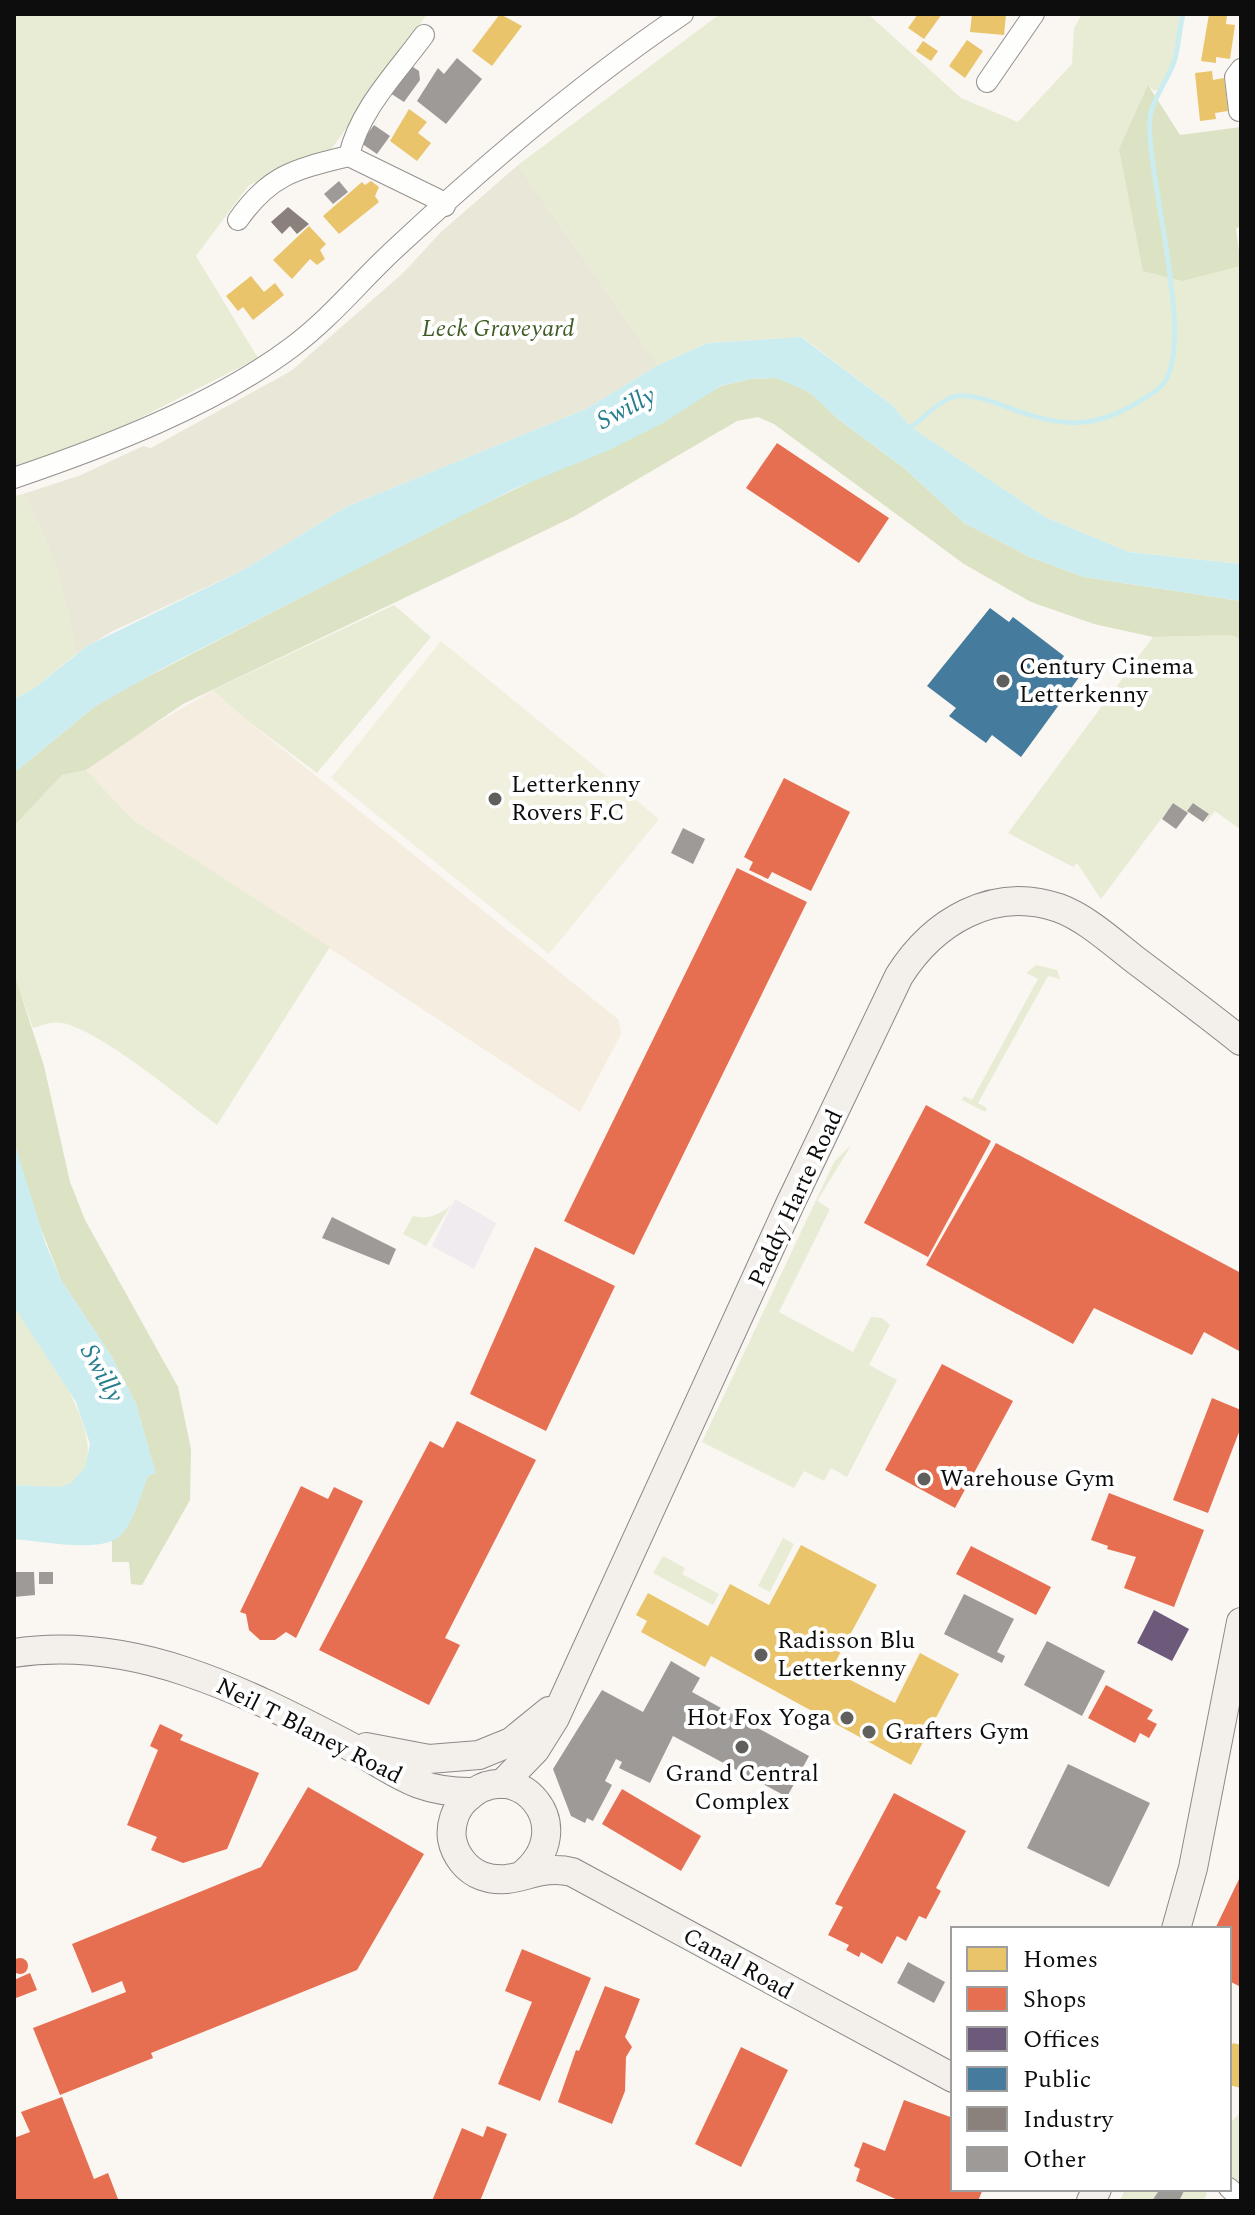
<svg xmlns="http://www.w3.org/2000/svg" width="1255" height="2215" viewBox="0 0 1255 2215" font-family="Spectral,serif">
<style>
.industrial{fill:#f0ebee}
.farmland{fill:#f4ede0}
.green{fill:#e9ecd4}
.forest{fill:#dce2c4}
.cemetery{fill:#e9e8d8}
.pitch{fill:#f1f0de}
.water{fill:#ccedef}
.homes{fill:#e9c46a}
.shops{fill:#e76f51}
.offices{fill:#6d597a}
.public{fill:#457b9d}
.industry{fill:#8a817c}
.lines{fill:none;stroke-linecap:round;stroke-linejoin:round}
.stream{stroke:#ccedef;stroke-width:5}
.building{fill:#9d9a97}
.minor-casing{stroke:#949290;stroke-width:22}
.secondary-casing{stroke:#8a8987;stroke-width:30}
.minor{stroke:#fefefd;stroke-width:20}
.secondary{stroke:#f3efea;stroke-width:28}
.poi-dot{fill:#605f5d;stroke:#fff;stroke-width:3}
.labels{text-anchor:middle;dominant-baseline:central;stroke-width:8;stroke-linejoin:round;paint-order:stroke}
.park-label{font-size:24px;font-style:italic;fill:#405c25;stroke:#fff}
.poi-label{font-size:24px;fill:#0d0d0d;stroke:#fff;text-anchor:start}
.street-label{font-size:24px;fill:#0d0d0d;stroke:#fff}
.water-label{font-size:26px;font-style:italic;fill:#267e8e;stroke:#fff}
</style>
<rect width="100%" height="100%" fill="#faf6f2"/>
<!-- industrial -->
<polygon class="industrial" points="455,1199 496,1223 474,1269 432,1246"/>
<!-- farmland -->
<polygon class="farmland" points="213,690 244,718 619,1020 621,1034 580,1112 133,820 86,770 121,744"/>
<!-- green -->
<g class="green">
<polygon points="14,14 427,14 330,151 249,185 196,256 258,358 130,423 14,469"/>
<polygon points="720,14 868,14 961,98 1018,122 1072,64 1074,28 1082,14 1183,14 1175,58 1164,87 1154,91 1149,86 1183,281 1241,266 1241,564 1129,552 1045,517 911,427 892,405 802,337 708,343 658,365 518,165"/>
<path d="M23,494C53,550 66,591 76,654L33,689L14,699V496Z"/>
<polygon points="394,605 431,637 317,773 244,718 213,690"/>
<polygon points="1230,635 1241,639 1241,830 1215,811 1204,825 1209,814 1194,803 1188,813 1173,803 1101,899 1077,863 1073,867 1008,833 1153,637"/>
<path d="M86,770L133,820L330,947L217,1125C181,1098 104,1033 63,1023C52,1021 43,1025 33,1028L14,974V826L62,775Z"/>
<polygon points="1036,965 1057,970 1060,979 1048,976 978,1103 987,1108 985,1112 962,1100 964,1096 972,1100 1038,979 1026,973"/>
<polygon points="852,1144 817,1201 830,1209 779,1312 853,1352 871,1317 882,1318 890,1325 869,1365 897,1380 847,1477 831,1468 824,1481 804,1471 794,1488 702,1442 834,1162"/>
<path d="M451,1205L426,1246L403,1234L413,1216C427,1220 440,1215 451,1205Z"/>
<path d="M14,1307C36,1338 127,1455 69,1484C55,1491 30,1485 14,1485Z"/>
<polygon points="783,1538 794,1544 770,1592 758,1586"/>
<polygon points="663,1556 685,1568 682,1574 719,1594 713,1605 653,1573"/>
<polygon points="1241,2112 1241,2190 1229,2178 1229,2124"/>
<polygon points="1125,2189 1203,2189 1207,2194 1203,2201 1120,2201"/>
</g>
<!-- forest -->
<g class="forest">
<polygon points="1148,85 1180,135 1241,127 1241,225 1236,229 1241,266 1183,281 1143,271 1119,149"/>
<polygon points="776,378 801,387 817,398 838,419 904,468 964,523 1030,557 1084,577 1241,601 1241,639 1230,635 1153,637 1094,624 1031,602 964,564 774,424 758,417 737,421 573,517 183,704 86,770 62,775 14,826 14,773 94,707 130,686 443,524 680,410 721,386 750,379"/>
<polygon points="14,973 44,1066 70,1182 85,1220 178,1387 191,1449 190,1500 142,1585 131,1584 129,1562 112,1562 112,1540 128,1525 148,1476 155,1472 136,1404 112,1357 61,1280 32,1205 14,1141"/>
</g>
<!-- cemetery -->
<path class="cemetery" d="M518,165L658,365L586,409L348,506L245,569L111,632L76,654C66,591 53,550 23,494L81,475L143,446L151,448L291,371L403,273L441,232Z"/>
<!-- pitch -->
<polygon class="pitch" points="441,641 659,819 549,954 331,778"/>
<!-- water -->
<g class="water">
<polygon points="801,337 892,405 911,427 1045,517 1129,552 1241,564 1241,601 1084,577 1030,557 964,523 904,468 838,419 809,392 776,378 750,379 721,386 663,423 607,451 514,489 165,667 94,707 14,773 14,699 33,689 87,646 245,569 348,506 586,409 658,365 708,343"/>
<path d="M14,1141L46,1245L61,1280L112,1357L136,1404L156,1473L148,1476C141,1494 133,1528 116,1539C94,1552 39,1541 14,1539V1485L59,1487L71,1483L85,1467L90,1444L76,1402L14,1307Z"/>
</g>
<!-- homes -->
<g class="homes">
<polygon points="500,14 522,26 492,66 472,51"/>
<polygon points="918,14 942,14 924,39 908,28"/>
<polygon points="972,14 1006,15 1004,35 970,32"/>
<polygon points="1209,14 1227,15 1226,24 1235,25 1230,59 1216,57 1216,63 1201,61"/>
<polygon points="967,40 983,51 965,78 949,66"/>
<polygon points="923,41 938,51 931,61 916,51"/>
<polygon points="1212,71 1213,80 1224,78 1228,111 1215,113 1216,119 1200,121 1195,73"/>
<polygon points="409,109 427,122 418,133 431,143 417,161 390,141"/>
<polygon points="371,181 379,187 375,196 379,202 339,234 323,216 362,182 365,185"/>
<polygon points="309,226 326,244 320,250 325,259 317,265 310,259 292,279 273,260"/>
<polygon points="251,276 264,292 275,283 284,295 253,320 243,307 238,311 226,296"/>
<polygon points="801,1545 877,1585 831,1670 895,1703 920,1653 959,1674 911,1765 711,1656 705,1667 641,1632 647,1621 636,1615 648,1593 708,1626 730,1584 769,1605"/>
<polygon points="1233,2043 1241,2045 1241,2088 1229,2085 1229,2052"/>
</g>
<!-- shops -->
<g class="shops">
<polygon points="777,443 889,518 859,563 746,488"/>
<polygon points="784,778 850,812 811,891 772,872 768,879 749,870 753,862 744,857"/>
<polygon points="737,868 807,902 634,1255 564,1221"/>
<polygon points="926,1105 991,1141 928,1257 864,1223"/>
<polygon points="996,1143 1241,1273 1241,1352 1204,1332 1192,1355 1094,1308 1073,1344 926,1265"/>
<polygon points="535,1247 615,1286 546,1431 470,1394"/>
<polygon points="942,1364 1013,1401 955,1508 885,1470"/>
<polygon points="1212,1398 1241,1410 1241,1427 1208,1513 1173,1500"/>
<polygon points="457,1421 536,1460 445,1638 460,1645 429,1705 319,1650 430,1441 443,1448"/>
<polygon points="301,1486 328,1499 334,1487 363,1501 296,1638 286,1632 275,1640 260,1640 249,1630 246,1614 240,1612"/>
<polygon points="1109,1493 1204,1530 1174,1607 1124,1588 1136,1557 1107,1549 1108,1546 1091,1540"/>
<polygon points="971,1546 1051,1587 1036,1615 956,1574"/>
<polygon points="1106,1685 1153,1710 1147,1719 1157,1724 1149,1738 1140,1733 1135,1743 1088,1718"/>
<polygon points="160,1724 183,1735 180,1740 259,1773 227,1849 183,1863 151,1850 157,1837 127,1825 158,1750 150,1746"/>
<polygon points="308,1787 424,1854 357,1970 151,2053 153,2058 60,2095 33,2028 126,1992 122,1981 92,1993 72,1944 261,1867"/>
<polygon points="622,1789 701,1836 681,1871 602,1824"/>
<polygon points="894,1793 966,1831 936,1888 941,1891 926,1919 919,1916 906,1941 897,1936 882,1964 861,1952 859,1957 846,1950 849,1945 828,1935 843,1907 835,1904"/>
<polygon points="1241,1875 1241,1987 1229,1981 1229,1929 1215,1929"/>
<polygon points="522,1949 591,1978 540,2101 498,2084 532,2002 505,1991"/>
<circle cx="20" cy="1966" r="8"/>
<polygon points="30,1973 37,1990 16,1998 14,1980"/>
<polygon points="605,1986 640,1999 625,2037 632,2047 626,2057 625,2091 612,2124 558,2102 576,2050 579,2051"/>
<polygon points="741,2047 788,2070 741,2167 695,2144"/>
<polygon points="62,2097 94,2179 108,2173 118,2199 14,2201 14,2138 30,2132 21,2112"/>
<polygon points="904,2100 953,2118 953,2189 983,2189 978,2201 900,2201 856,2181 860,2169 854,2166 863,2142 885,2151"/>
<polygon points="487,2126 507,2134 480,2201 432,2201 462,2128 483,2137"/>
</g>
<!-- offices -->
<polygon class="offices" points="1154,1610 1189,1629 1172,1661 1137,1643"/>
<!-- public -->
<polygon class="public" points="990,608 1009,622 1013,617 1064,656 1061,661 1080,676 1021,757 992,735 986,743 949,716 956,708 927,686"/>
<!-- industry -->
<polygon class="industry" points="288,207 309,224 297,234 290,226 282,234 271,222"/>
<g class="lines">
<!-- stream -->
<path class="stream" d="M908,429C921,421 937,402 952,397C966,393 986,399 999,404C1065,430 1098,432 1158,389C1202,357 1144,171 1150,117C1152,100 1168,79 1174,62C1179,46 1179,30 1183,14"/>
</g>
<!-- building -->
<g class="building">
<polygon points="457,58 482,79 446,124 417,101 438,68 444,74"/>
<polygon points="410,65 419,71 420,80 404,102 390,93"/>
<polygon points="374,125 390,136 377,154 361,143"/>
<polygon points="339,181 348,192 333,204 324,194"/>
<polygon points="1173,803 1188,813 1176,829 1162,819"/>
<polygon points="1193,803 1209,814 1203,822 1187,811"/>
<polygon points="683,828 705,839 693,864 671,853"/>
<polygon points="332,1217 396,1249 389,1265 322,1238"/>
<polygon points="14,1572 34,1572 35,1595 14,1597"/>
<rect x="39" y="1572" width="14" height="12"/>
<polygon points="964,1594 1014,1619 997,1652 1005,1656 1002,1663 944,1634"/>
<polygon points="1047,1641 1105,1671 1082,1716 1024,1685"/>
<polygon points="671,1661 700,1678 692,1692 809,1756 787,1797 673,1736 650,1783 619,1768 622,1762 616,1759 605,1781 612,1785 593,1821 587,1818 585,1823 571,1816 553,1769 602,1690 643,1712"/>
<polygon points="1068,1764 1150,1803 1109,1887 1027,1848"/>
<polygon points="908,1962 945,1982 934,2003 897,1983"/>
<polygon points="1160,2189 1185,2189 1179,2201 1152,2201"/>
</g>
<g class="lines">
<defs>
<g id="minor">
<polyline points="987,82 1034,14"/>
<polyline points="1239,111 1235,77 1241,69"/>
<path d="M349,156C359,110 397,72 424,35"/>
<path d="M238,220C270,174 296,169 349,156L437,199L445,206"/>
<path d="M14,478C105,447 215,405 292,347C332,317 361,280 397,247C486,164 582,82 683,14"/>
<polyline points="1229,2188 1241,2199"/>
</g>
<g id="secondary">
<path d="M14,1653C133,1635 242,1690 344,1743C393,1769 413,1793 473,1792"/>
<polyline points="366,1747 429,1759 479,1755 511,1742 549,1711"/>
<path d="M502,1784L535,1750L555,1718L790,1204L899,976C933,922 993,885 1059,908C1086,918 1111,941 1134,959C1170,986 1206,1013 1241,1041"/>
<path d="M521,1876C584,1827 515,1751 466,1799C455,1809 450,1825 452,1839C455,1855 466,1870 482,1876C514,1888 536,1863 572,1872L953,2078"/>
<polyline points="1176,1929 1193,1868 1241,1622"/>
<polyline points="1091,2201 1097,2189"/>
</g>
</defs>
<!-- minor casing -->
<use href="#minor" class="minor-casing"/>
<!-- secondary casing -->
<use href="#secondary" class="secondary-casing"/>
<!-- minor -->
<use href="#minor" class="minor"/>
<!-- secondary -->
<use href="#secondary" class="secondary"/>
</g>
<!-- markers -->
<g class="poi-dot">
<circle cx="1003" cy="681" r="8"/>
<circle cx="495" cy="799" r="8"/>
<circle cx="924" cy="1479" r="8"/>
<circle cx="761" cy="1655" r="8"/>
<circle cx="847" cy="1718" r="8"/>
<circle cx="869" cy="1732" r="8"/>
<circle cx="742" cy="1747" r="8"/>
</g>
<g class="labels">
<!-- park labels -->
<g class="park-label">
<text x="498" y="329">Leck Graveyard</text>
</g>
<!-- poi labels -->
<g class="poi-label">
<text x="1019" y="667">Century Cinema<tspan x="1019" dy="28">Letterkenny</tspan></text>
<text x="511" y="785">Letterkenny<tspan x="511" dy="28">Rovers F.C</tspan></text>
<text x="940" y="1479">Warehouse Gym</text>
<text x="777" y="1641">Radisson Blu<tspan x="777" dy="28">Letterkenny</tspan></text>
<text x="831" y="1718" text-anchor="end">Hot Fox Yoga</text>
<text x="885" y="1732">Grafters Gym</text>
<text x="742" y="1774" text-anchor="middle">Grand Central<tspan x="742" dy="28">Complex</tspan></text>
</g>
<!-- street labels -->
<g class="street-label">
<text transform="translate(796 1198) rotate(-65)">Paddy Harte Road</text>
<text transform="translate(309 1731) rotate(27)">Neil T Blaney Road</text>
<text transform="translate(738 1964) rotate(29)">Canal Road</text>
</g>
<!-- water labels -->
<g class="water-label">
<text transform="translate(626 408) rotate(-28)">Swilly</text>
<text transform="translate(102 1373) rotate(61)">Swilly</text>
</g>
</g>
<!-- border -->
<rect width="1255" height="2215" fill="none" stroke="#0d0d0d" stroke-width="32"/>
<!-- legend -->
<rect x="951" y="1927" width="280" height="264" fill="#ffffff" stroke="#9e9e9e" stroke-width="2"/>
<rect x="967" y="1947" width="40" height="24" fill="#e9c46a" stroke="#9e9e9e" stroke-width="2"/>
<text x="1023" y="1967" font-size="24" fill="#0d0d0d">Homes</text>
<rect x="967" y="1987" width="40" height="24" fill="#e76f51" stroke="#9e9e9e" stroke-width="2"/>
<text x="1023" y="2007" font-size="24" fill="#0d0d0d">Shops</text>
<rect x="967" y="2027" width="40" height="24" fill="#6d597a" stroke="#9e9e9e" stroke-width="2"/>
<text x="1023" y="2047" font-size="24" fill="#0d0d0d">Offices</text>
<rect x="967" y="2067" width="40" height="24" fill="#457b9d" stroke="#9e9e9e" stroke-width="2"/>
<text x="1023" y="2087" font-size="24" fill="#0d0d0d">Public</text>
<rect x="967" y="2107" width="40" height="24" fill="#8a817c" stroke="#9e9e9e" stroke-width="2"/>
<text x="1023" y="2127" font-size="24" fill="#0d0d0d">Industry</text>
<rect x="967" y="2147" width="40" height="24" fill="#9d9a97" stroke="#9e9e9e" stroke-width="2"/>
<text x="1023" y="2167" font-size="24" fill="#0d0d0d">Other</text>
</svg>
